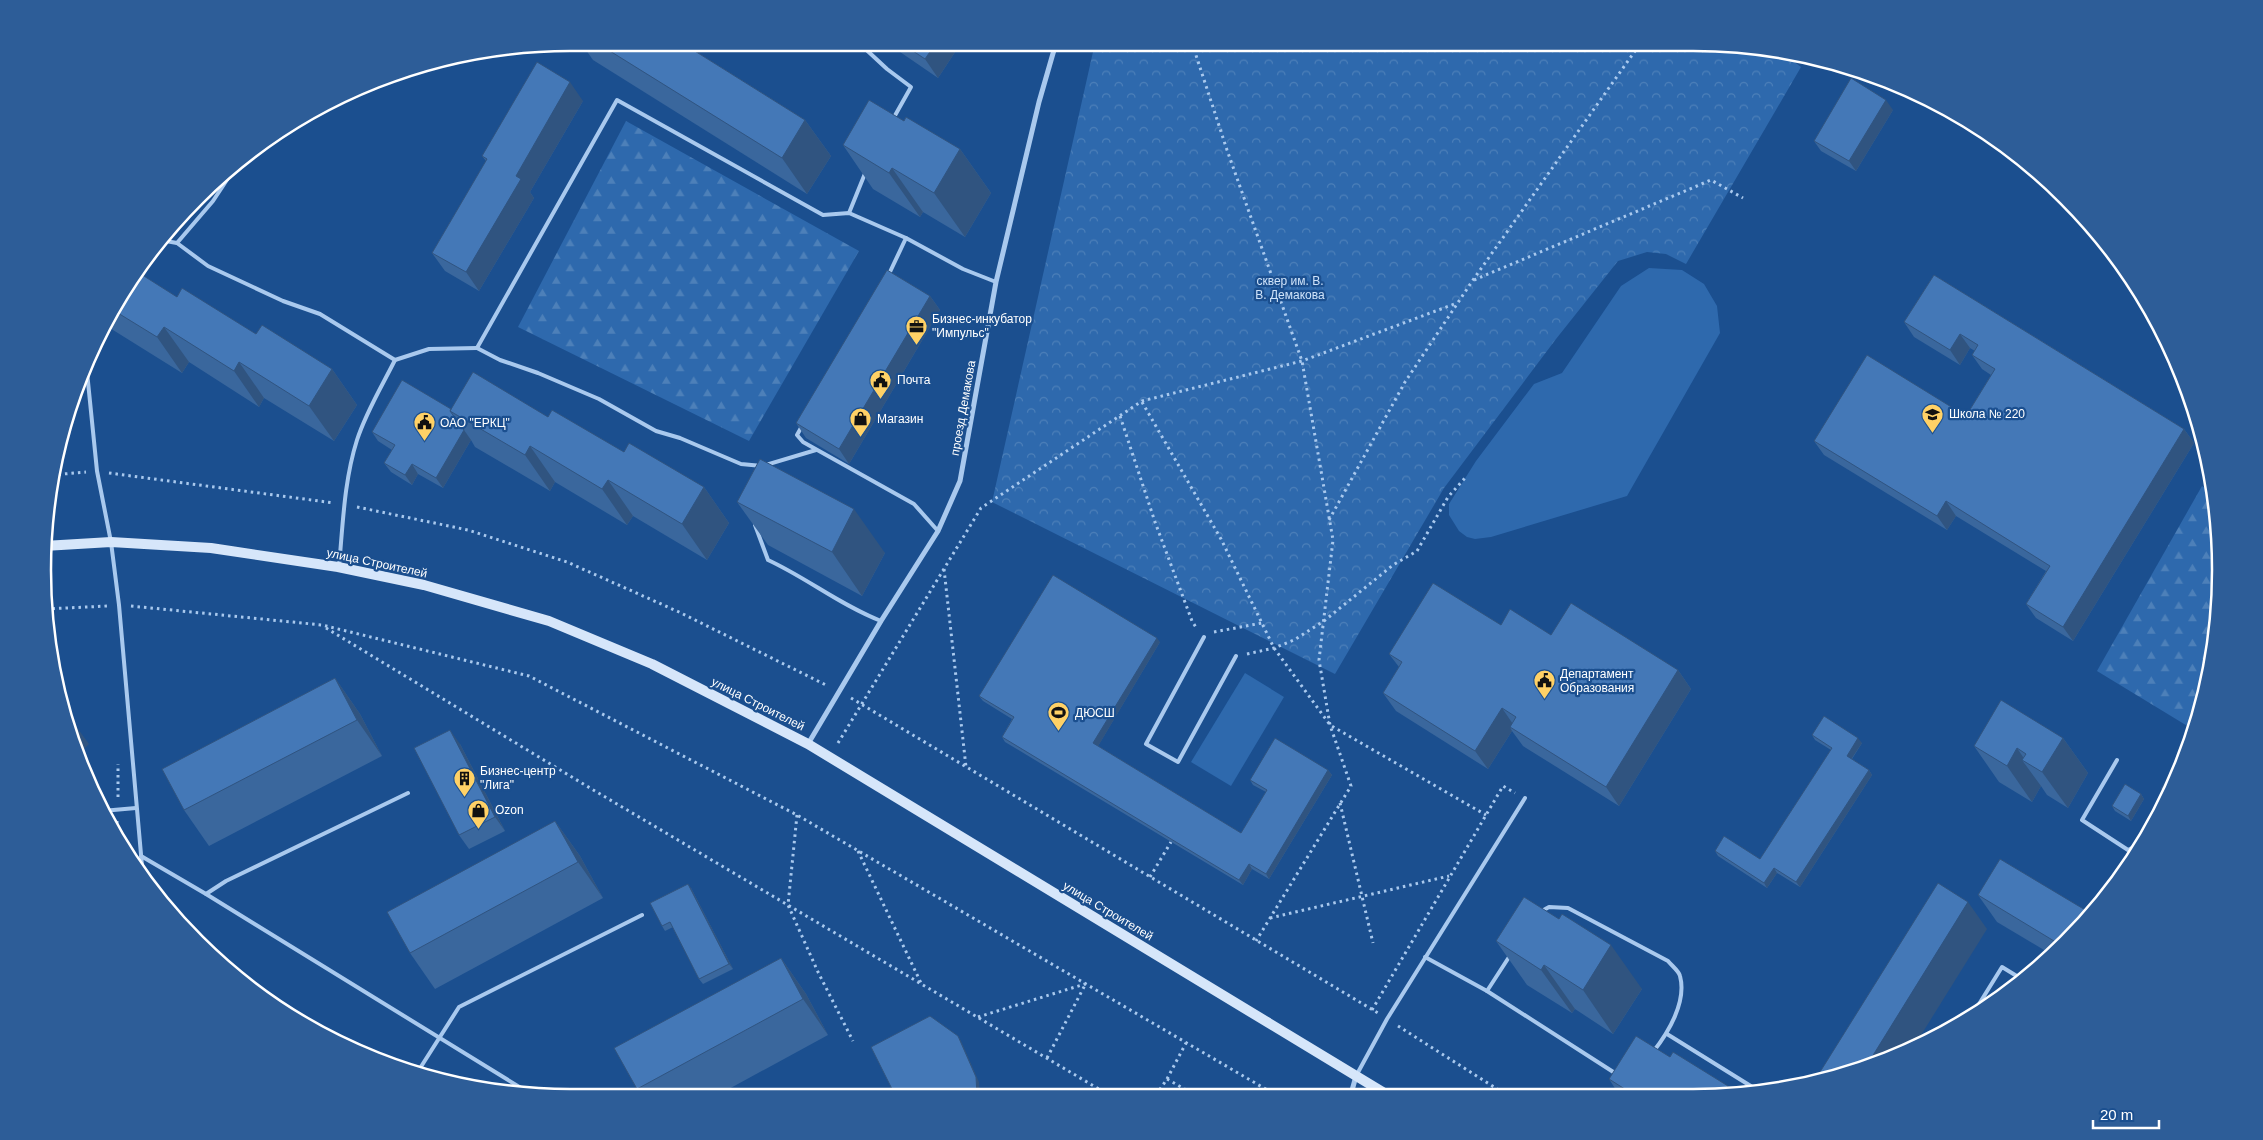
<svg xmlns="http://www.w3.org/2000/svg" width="2263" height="1140" viewBox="0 0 2263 1140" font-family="Arial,sans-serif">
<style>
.green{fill:#2e69ad}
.forest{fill:url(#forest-firs)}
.park{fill:url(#park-crowns)}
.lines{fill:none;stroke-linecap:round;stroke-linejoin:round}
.path{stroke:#a9c9ee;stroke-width:3;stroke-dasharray:2.5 4;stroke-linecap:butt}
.lane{stroke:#a9c9ee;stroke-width:4}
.street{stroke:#a9c9ee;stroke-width:5}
.secondary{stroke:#d6e6fa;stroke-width:10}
.wall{fill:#3a679d}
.shaded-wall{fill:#305480}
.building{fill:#4478b7;stroke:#305480}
.labels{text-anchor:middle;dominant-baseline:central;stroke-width:4.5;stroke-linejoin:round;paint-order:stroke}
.park-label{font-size:12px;fill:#cfe3fa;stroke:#1b4f8f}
.poi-label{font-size:12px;fill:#fff;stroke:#1b4f8f;text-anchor:start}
.street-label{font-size:12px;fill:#fff;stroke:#1b4f8f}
.rim{fill:none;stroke:#fff;stroke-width:2.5}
</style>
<defs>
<pattern id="forest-firs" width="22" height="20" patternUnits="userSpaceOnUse" patternTransform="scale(1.25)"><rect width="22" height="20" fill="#2e69ad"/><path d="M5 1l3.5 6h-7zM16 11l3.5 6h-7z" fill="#4d80b9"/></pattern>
<pattern id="park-crowns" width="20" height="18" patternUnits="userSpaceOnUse" patternTransform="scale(1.25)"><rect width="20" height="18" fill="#2e69ad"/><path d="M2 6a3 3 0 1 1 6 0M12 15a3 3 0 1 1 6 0" fill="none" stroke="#4d80b9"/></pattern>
</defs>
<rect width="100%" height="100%" fill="#1b4f8f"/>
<!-- green -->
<g class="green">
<polygon points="1649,268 1682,270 1704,284 1717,306 1720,333 1627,496 1491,537 1475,539 1467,537 1459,531 1449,515 1449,504 1476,461 1534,384 1562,373 1621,286"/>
<polygon points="1245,673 1284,697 1231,786 1191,762"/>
</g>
<!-- forest -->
<g class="forest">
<polygon points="626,121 859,251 749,441 518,327"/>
<polygon points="2202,486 2214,494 2216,501 2219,604 2203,706 2194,730 2097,671"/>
</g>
<!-- park -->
<polygon class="park" points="1095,43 1727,44 1781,52 1801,67 1686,264 1666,254 1647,252 1618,261 1556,339 1444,488 1335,674 992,502"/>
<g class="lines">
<!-- path -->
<g class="path">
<polyline points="1192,43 1227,150 1302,361 1333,540 1319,660 1330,725 1351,786 1256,941"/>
<polyline points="1474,280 1711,180 1743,198"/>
<polyline points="1142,402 1221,539 1274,648 1330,725 1486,815"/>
<polyline points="1120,416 1155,522 1192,621 1197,629"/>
<polyline points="109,473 334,503"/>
<polyline points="52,475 86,472"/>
<polyline points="357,507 468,530 567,562 679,612 828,686"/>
<polyline points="1329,520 1405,382 1473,280 1640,44"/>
<polyline points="944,569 966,767"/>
<polyline points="131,606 322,625 529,676 797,815 1274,1094"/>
<polyline points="46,609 107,606"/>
<polyline points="326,628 590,788 1109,1095"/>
<polyline points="1214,632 1262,623"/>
<polyline points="1247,654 1274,648 1294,640 1324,621 1393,565 1417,551 1448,497 1465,478"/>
<polyline points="851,698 1378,1013"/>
<polyline points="838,743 981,508 1142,401 1302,361 1457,303"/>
<polyline points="118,797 118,764"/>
<polyline points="1340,803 1373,943"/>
<polyline points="797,815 788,905 818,972 853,1041"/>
<polyline points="117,821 117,835"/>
<polyline points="858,851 921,983"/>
<polyline points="1150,877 1171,842"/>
<polyline points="1270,918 1449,876"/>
<polyline points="1372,1010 1503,786 1515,793"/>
<polyline points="978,1017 1085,984"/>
<polyline points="1398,1026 1505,1094"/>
<polyline points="1047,1058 1085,985"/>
<polyline points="1167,1079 1186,1043"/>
<polyline points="1156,1095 1167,1079 1195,1095"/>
</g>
<!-- lane -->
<g class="lane">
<polyline points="859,43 887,69 911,87 893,119"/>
<polyline points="849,213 866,171"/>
<polyline points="160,240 177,243 208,266 283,301 320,314 395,360"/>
<polyline points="177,243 213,201 240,160"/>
<polyline points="889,274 906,238 963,269 996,282"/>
<polyline points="86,362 97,471 111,542 119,605 143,877"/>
<polyline points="802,426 797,435 803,442 914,504 938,531"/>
<polyline points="816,450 762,466 741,464 680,438 656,431 599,399 538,373 500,360 477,348 617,100 823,215 849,213 906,238"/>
<path d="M755,525L768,560C807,578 840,605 881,621"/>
<path d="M339,566C343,524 344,481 357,440C366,412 382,386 395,360L429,349L477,348"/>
<polyline points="1204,637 1146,744 1178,762 1236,656"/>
<polyline points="2117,760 2082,820 2128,850 2138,845"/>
<polyline points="102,811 136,808"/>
<polyline points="141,856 206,894 534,1096"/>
<polyline points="206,894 226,881 408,793"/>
<path d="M1540,912L1549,907L1568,908L1668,961C1672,966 1679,971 1680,976C1687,1002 1668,1033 1653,1052"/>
<polyline points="1425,957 1487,991 1511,954"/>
<polyline points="1487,991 1618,1075"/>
<polyline points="1971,1017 2002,967 2020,978"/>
<polyline points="1667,1034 1762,1093"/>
<polyline points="417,1073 459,1007 642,915"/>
<polyline points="1356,1076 1387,1019 1525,798"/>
<polyline points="856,1096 860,1093"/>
</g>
<!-- street -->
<g class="street">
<polyline points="808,744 881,621 938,531 960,481 996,282 1039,102 1056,43"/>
<polyline points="1351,1094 1356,1076"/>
</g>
<!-- secondary -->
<polyline class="secondary" points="44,546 111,542 211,548 338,567 424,585 549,621 652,664 808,744 1386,1094"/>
</g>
<!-- wall -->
<g class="wall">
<polygon points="581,43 682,43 805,120 831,156 807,194 593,60"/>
<polygon points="887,43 961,43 938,78"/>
<polygon points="583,101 530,192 534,198 479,291 445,271 432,253 486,161 482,156"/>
<polygon points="1893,110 1856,171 1821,151 1814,141"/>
<polygon points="904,121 960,149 991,193 965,237 923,212 920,217 873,189 843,145"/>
<polygon points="1934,275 2184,429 2194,443 2073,641 2036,618 2026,604 2046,571 1956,516 1947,530 1824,455 1814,441 1966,416 1991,375 1982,369 1972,355 1975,351 1970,348 1960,365 1914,337 1904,322"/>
<polygon points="131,277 177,297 332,369 357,405 334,441 264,398 259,407 189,362 182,373 105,325"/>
<polygon points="930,296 940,310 849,464 806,438 796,423"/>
<polygon points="451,409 548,417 624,452 704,487 729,523 707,560 633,516 627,525 555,482 550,491 475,447 471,440 443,488 418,474 412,485 391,472 384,463 392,450 378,441 372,432"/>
<polygon points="737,502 885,553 862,596 768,545"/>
<polygon points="1501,625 1551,635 1678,670 1691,689 1619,806 1523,746 1512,731 1488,769 1396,711 1383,693 1399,667 1389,654"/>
<polygon points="1160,642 1098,746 1241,833 1266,792 1253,785 1250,780 1328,770 1332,775 1269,879 1252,869 1243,885 1005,742 1002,737 1012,719 983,701 979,696"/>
<polygon points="335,678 360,714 382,756 209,846 184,810"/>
<polygon points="1812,735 1862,743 1852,759 1869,770 1872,775 1800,887 1777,873 1767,888 1718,856 1715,851 1760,859 1831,750 1815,740"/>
<polygon points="2063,738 2088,773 2068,808 2047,795 2041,786 2032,802 1999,782 1974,746"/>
<polygon points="460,744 505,831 469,849 459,835"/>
<polygon points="2185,752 2168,799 2161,789"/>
<polygon points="2141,794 2144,799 2131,821 2115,811 2112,806"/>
<polygon points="555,821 580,856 603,898 435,989 410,953"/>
<polygon points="691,888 733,969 703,984 699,979 673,927 665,931 662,926"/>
<polygon points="1978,895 2090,918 2049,953 1997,922"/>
<polygon points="1496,941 1642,989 1613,1034 1575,1009 1572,1013 1527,985"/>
<polygon points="781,958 806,994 828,1035 716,1096 642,1096 637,1089"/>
<polygon points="1670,1057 1728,1086 1733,1093 1618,1093 1609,1079"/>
</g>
<!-- shaded-wall -->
<g class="shaded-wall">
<polygon points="936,43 961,43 938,78 925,59"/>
<polygon points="570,82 583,101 530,192 534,198 479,291 466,272 516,176"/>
<polygon points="1886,100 1893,110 1856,171 1849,161"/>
<polygon points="805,120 831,156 807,194 782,158"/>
<polygon points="960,149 991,193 965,237 934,193"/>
<polygon points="892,168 923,212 920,217 889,173"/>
<polygon points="930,296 940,310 849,464 839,449"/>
<polygon points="164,327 189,362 182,373 157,337"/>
<polygon points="1960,334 1970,348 1960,365 1950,350"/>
<polygon points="239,362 264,398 259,407 234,371"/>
<polygon points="332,369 357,405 334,441 309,406"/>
<polygon points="2184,429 2194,443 2073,641 2063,627"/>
<polygon points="464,430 471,440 443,488 436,478"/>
<polygon points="530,446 555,482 550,491 525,455"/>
<polygon points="412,464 418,474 412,485 405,475"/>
<polygon points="608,480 633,516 627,525 602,489"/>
<polygon points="704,487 729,523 707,560 682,524"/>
<polygon points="1946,501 1956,516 1947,530 1937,516"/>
<polygon points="854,509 885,553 862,596 832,552"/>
<polygon points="1157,638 1160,642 1097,748 1093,743"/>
<polygon points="1678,670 1691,689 1619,806 1606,787"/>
<polygon points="335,678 360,714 382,756 357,720"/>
<polygon points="1502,708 1515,727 1510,727 1512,731 1488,769 1475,751"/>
<polygon points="70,718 89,744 77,756 70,739 66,722"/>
<polygon points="450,730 460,744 505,831 495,817"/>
<polygon points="1858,738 1862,743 1850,761 1847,756"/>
<polygon points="2063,738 2088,773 2068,808 2042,772"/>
<polygon points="2017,748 2027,763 2022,760 2041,786 2032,802 2007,766"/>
<polygon points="1328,770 1332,775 1269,879 1266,874"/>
<polygon points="1869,770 1872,775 1800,887 1796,882"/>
<polygon points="2141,794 2144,799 2131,821 2128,816"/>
<polygon points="555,821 580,856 603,898 578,862"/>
<polygon points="1249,864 1252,869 1243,885 1239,880"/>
<polygon points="1774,868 1777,873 1767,888 1764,883"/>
<polygon points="688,884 691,888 733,969 729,964"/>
<polygon points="1968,902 1987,929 1913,1048 1895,1057 1867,1065"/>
<polygon points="1611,945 1642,989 1613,1034 1583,990"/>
<polygon points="781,958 806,994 828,1035 803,999"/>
<polygon points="1544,965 1575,1009 1572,1013 1541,970"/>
<polygon points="958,1036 961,1041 979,1082 980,1095 977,1095"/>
<polygon points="1728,1086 1733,1093 1724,1093"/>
</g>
<!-- building -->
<g class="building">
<polygon points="597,43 682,43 805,120 782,158"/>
<polygon points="901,43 936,43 925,59"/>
<polygon points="537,62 570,82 516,176 521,179 466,272 432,253 487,159 482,156"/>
<polygon points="1851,78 1886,100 1849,161 1814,141"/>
<polygon points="869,100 904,121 906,117 960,149 934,193 892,168 889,173 843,145"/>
<polygon points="887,270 930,296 839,449 796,423"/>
<polygon points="136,271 177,297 182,288 256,334 262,325 332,369 309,406 239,362 234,371 164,327 157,337 113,310 131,277"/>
<polygon points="1934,275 2184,429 2063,627 2026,604 2050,566 1946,501 1937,516 1814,441 1867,355 1966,416 1995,369 1972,355 1978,345 1960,334 1950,350 1904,322"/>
<polygon points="473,372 548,417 552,410 624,452 629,443 704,487 682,524 608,480 602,489 530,446 525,455 450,411"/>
<polygon points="402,380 451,409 450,411 464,430 436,478 412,464 405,475 384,463 395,445 372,432"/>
<polygon points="760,459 854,509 832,552 737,502"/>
<polygon points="1053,575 1157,638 1093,743 1241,833 1267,790 1250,780 1275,738 1328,770 1266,874 1249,864 1239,880 1002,737 1014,717 979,696"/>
<polygon points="1433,583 1501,625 1510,609 1551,635 1571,603 1678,670 1606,787 1510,727 1516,717 1502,708 1475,751 1383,693 1402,662 1389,654"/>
<polygon points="335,678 357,720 184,810 162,769"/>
<polygon points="2001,700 2063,738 2042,772 2022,760 2026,754 2017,748 2007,766 1974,746"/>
<polygon points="64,712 70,718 66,722"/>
<polygon points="1824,716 1858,738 1847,756 1869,770 1796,882 1774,868 1764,883 1715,851 1724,836 1760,859 1832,748 1812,735"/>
<polygon points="450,730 495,817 459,835 414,748"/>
<polygon points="2183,751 2185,752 2169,794 2161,789"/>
<polygon points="2125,784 2141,794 2128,816 2112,806"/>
<polygon points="555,821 578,862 410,953 387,912"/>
<polygon points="2000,859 2092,914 2090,918 2059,944 1978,895"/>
<polygon points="1938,883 1968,902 1867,1065 1826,1076 1820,1072"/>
<polygon points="688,884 729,964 699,979 670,922 662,926 650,903"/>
<polygon points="1524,897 1559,919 1562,914 1611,945 1583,990 1544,965 1541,970 1496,941"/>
<polygon points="781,958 803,999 637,1089 614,1048"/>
<polygon points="930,1016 958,1036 976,1077 977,1095 895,1095 871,1047"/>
<polygon points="1636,1036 1670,1057 1673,1052 1728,1086 1724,1093 1631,1093 1609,1079"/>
</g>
<!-- icons -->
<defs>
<symbol id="office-pin" viewBox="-11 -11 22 30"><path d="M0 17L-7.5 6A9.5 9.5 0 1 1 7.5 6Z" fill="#ffd166" stroke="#1b4f8f"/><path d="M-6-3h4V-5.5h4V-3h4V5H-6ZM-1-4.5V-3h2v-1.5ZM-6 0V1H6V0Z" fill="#111"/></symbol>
<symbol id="civic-pin" viewBox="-11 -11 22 30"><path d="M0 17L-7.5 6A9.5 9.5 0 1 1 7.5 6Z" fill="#ffd166" stroke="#1b4f8f"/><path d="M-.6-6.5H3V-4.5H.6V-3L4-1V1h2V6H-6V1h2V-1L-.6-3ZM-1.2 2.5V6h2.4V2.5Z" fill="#111"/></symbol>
<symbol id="school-pin" viewBox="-11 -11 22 30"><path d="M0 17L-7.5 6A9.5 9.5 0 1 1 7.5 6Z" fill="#ffd166" stroke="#1b4f8f"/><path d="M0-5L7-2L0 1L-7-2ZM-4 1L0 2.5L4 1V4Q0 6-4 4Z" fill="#111"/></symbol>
<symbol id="shop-pin" viewBox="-11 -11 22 30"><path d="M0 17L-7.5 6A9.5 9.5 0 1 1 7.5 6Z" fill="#ffd166" stroke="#1b4f8f"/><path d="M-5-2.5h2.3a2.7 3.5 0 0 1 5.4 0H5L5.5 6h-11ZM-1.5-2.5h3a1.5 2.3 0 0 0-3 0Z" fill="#111"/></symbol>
<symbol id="stadium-pin" viewBox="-11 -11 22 30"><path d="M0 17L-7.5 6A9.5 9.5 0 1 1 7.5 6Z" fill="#ffd166" stroke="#1b4f8f"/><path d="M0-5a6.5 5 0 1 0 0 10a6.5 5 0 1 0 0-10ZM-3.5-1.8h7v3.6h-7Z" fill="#111"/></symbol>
<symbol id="building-pin" viewBox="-11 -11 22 30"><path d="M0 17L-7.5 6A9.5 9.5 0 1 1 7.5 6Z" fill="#ffd166" stroke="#1b4f8f"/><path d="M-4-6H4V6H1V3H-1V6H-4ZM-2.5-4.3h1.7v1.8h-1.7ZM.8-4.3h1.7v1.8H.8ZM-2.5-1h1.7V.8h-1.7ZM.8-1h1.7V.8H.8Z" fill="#111"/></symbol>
</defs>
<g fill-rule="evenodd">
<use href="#office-pin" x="904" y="314" width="25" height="34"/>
<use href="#civic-pin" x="868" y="368" width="25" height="34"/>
<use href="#school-pin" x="1920" y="402" width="25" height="34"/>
<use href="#shop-pin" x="848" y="406" width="25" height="34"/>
<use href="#civic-pin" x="412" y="410" width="25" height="34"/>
<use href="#civic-pin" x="1532" y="668" width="25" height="34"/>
<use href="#stadium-pin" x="1046" y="700" width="25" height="34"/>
<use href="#building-pin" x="452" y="766" width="25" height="34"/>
<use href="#shop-pin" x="466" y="798" width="25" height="34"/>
</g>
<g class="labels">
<!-- park labels -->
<g class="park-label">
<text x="1290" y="281">сквер им. В.<tspan x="1290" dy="14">В. Демакова</tspan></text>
</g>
<!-- poi labels -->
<g class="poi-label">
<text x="932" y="319">Бизнес-инкубатор<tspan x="932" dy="14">"Импульс"</tspan></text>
<text x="897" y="380">Почта</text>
<text x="1949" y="414">Школа № 220</text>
<text x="877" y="419">Магазин</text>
<text x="440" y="423">ОАО "ЕРКЦ"</text>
<text x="1560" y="674">Департамент<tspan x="1560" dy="14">Образования</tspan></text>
<text x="1075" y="713">ДЮСШ</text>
<text x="480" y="771">Бизнес-центр<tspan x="480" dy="14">"Лига"</tspan></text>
<text x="495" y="810">Ozon</text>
</g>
<!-- street labels -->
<g class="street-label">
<text transform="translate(963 408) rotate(-80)">проезд Демакова</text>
<text transform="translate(377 563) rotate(12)">улица Строителей</text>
<text transform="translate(758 704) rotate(27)">улица Строителей</text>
<text transform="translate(1108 911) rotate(31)">улица Строителей</text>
</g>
</g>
<!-- crop -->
<path d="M0 0H2263V1140H0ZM570 51H1693A519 519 0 0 1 2212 570V570A519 519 0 0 1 1693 1089H570A519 519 0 0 1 51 570V570A519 519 0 0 1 570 51Z" fill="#2d5d98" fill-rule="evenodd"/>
<path class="rim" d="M570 51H1693A519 519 0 0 1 2212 570V570A519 519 0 0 1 1693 1089H570A519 519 0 0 1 51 570V570A519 519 0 0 1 570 51Z"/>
<!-- scale -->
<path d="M2093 1120v8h66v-8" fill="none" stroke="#ffffff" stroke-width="2.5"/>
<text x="2100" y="1120" font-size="15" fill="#ffffff" stroke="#1b4f8f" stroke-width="4" paint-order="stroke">20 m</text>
</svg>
